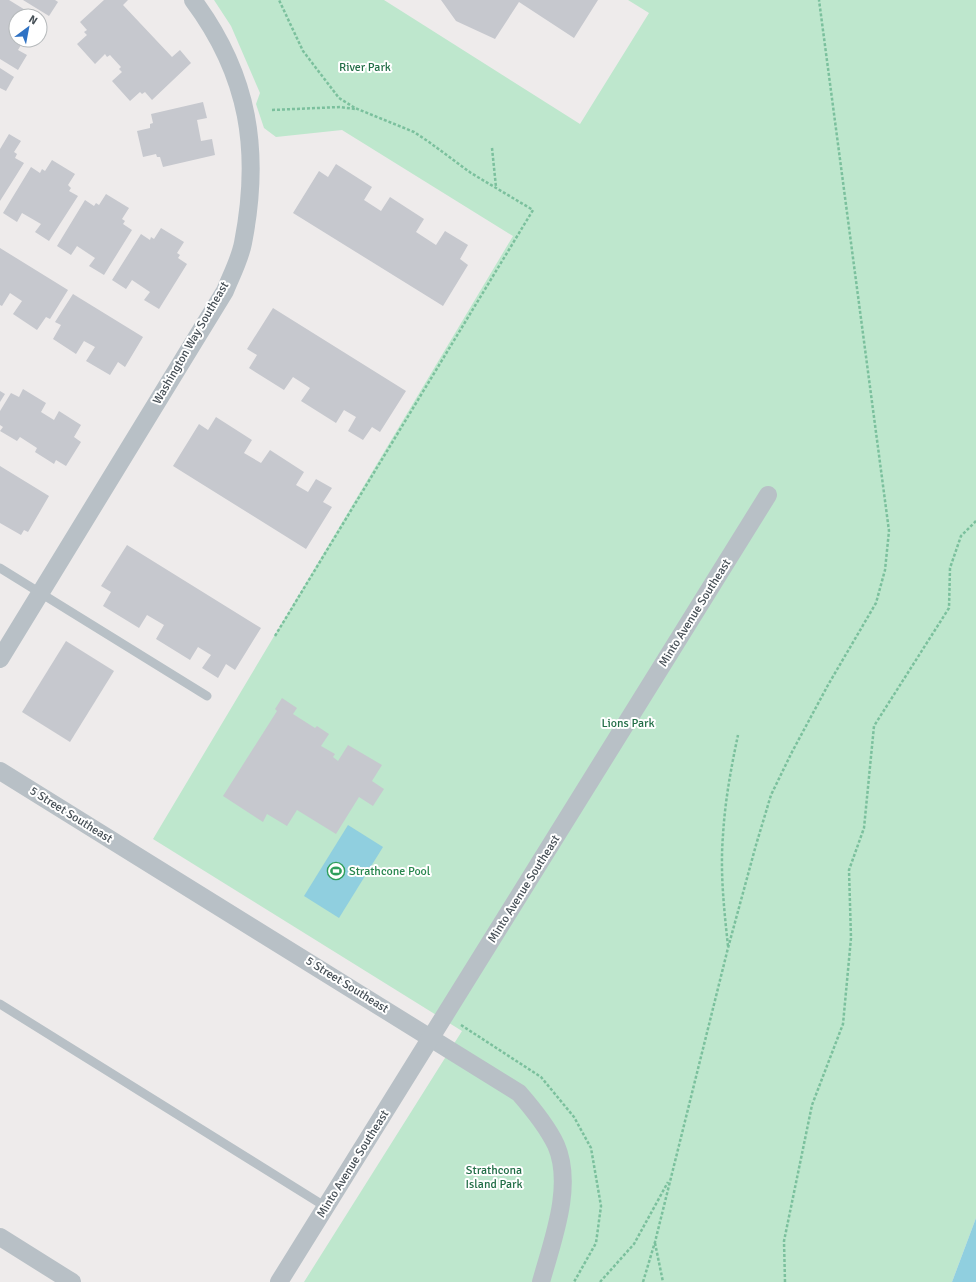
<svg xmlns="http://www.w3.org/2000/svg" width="976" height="1282" viewBox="0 0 976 1282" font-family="Signika,sans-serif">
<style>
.green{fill:#bee7cd}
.water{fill:#90cfdf}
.building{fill:#c6c8ce}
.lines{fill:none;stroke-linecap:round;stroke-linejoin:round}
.path{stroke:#7bc09d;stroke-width:2.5;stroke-dasharray:3 2;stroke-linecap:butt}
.service{stroke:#b8c0c6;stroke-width:9}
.minor{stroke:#b8c0c6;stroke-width:18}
.labels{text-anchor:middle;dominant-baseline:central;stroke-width:4;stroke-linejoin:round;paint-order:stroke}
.park-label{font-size:12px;fill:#216d46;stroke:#fff}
.street-label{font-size:12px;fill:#464f56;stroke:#fff}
.leisure-label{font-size:12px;fill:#27864d;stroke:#fff;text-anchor:start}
</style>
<rect width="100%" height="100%" fill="#eeebeb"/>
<!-- green -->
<polygon class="green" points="214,0 384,0 580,124 649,13 628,0 976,0 976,1218 952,1282 304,1282 462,1031 153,839 513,236 342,130 276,137 264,128 256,104 260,93 231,26"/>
<!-- water -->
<g class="water">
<polygon points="348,825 383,847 339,918 304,896"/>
<polygon points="976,1218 976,1282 952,1282"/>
</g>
<!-- building -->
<g class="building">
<polygon points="0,0 9,0 35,16 16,16 16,40 24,40 18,50 27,55 18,70 0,59"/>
<polygon points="23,0 55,0 58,2 49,16"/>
<polygon points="104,0 128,0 123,5 172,57 180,50 191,63 152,100 145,92 142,94 140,92 130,101 112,81 122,72 119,69 121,67 110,55 107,57 105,54 95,64 77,44 87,35 84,32 87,30 80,22"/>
<polygon points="441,0 598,0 574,38 519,2 495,39 456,21"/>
<polygon points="40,19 46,23 40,34"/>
<polygon points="0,68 14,77 6,91 0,88"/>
<polygon points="203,102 207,118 197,120 201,141 212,139 215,155 163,167 160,157 157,157 156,154 143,157 137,131 150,128 150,124 153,123 151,114"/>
<polygon points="9,134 21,141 14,152 17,154 15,158 24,163 0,201 0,149"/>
<polygon points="52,160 75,174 68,185 71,188 69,191 78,196 49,241 35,232 41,224 22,213 17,222 3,213 31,167 40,173 42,169 45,171"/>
<polygon points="336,164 372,187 364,200 381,211 390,197 424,219 416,232 436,245 445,231 468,245 460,259 468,265 443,306 293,213 319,171 328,177"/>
<polygon points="106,194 129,208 122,219 125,221 123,224 132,230 104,275 89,266 95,258 77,246 71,255 57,246 85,200 94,206 96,203 99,205"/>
<polygon points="161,228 184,242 177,253 180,255 178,258 187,264 159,309 144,300 150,292 132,280 126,289 112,280 141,234 150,240 151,237 154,239"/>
<polygon points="0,248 68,290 50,319 46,317 37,330 13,314 22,301 10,293 2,306 0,305"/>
<polygon points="73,294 143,337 125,367 118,362 110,375 86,361 95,347 84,341 76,354 53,339 61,325 55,322"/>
<polygon points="273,308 406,391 380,432 372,427 363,440 348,431 356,417 344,410 336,423 301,401 310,388 293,377 284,390 249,368 257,355 247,349"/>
<polygon points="23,389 46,403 41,412 54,420 59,411 81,425 74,437 81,442 66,466 56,460 54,464 35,452 37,448 20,437 17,441 0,431 3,427 0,425 0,411 11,393 19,397"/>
<polygon points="0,391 5,394 0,402"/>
<polygon points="216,417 252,440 244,453 261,463 270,450 304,472 296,485 308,492 316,479 332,488 323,502 332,507 306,549 173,466 199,424 208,430"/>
<polygon points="0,466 49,496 28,532 24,530 21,535 0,523"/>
<polygon points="127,545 261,628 235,670 226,664 218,678 202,668 211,655 198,647 190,660 156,639 164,625 147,615 139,628 103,606 111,592 101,586"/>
<polygon points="66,641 114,671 70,742 22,712"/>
<polygon points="282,698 297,708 293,714 315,728 317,726 329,734 321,746 335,754 333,757 338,761 348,745 382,765 372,781 384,789 373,806 359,797 336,834 297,810 287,826 267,814 263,822 223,796 277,711 275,709"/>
</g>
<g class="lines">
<!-- path -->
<g class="path">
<polyline points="272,110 340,107 355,109"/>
<polyline points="492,148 496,187"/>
<polyline points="275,636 533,210 471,173 429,142 414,132 355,108 339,98 303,51 279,0"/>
<path d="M728,946C724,909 720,872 723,835C725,801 731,768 738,735"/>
<polyline points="461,1025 541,1077 574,1117 591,1148 601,1206 596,1243 574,1282"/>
<polyline points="655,1243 663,1282"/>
<polyline points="600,1282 634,1244 668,1182"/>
<polyline points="643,1282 655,1242 728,948 756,845 771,795 792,752 828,685 876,603 885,570 889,531 819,0"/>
<polyline points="785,1282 784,1241 812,1105 843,1024 851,938 849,870 864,828 874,726 949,608 950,568 961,536 976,521"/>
</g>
<!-- service -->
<g class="service">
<polyline points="0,568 207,696"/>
<polyline points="0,1004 326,1207"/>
</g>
<!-- minor -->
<g class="minor">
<path d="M0,659L225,291C231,276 240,259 243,243C261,151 249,75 193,0"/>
<path d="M0,771L519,1093C533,1109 547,1126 556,1145C574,1186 552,1242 541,1282"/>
<polyline points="0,1237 72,1282"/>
<polyline points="279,1282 768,495"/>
</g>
</g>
<!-- icons -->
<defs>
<symbol id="stadium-ring" viewBox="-11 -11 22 22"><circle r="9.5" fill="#fff" stroke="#2e9e5b" stroke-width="1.5"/><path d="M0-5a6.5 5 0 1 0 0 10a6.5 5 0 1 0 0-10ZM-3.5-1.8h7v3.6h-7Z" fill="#2e9e5b"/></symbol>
</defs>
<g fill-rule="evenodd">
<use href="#stadium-ring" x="326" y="861" width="20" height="20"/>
</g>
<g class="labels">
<!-- park labels -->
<g class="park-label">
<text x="365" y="67">River Park</text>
<text x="628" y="723">Lions Park</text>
<text x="494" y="1170">Strathcona<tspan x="494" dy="14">Island Park</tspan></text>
</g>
<!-- street labels -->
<g class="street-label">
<text transform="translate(191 343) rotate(-60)">Washington Way Southeast</text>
<text transform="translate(695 613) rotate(-58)">Minto Avenue Southeast</text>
<text transform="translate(71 815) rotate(32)">5 Street Southeast</text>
<text transform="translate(524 889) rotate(-58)">Minto Avenue Southeast</text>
<text transform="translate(347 985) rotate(32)">5 Street Southeast</text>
<text transform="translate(353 1164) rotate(-58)">Minto Avenue Southeast</text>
</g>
<!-- leisure labels -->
<g class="leisure-label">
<text x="349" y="871">Strathcone Pool</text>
</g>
</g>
<!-- north arrow -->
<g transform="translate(28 28) rotate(32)"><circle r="19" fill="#ffffff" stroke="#b5b9bb"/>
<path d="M0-3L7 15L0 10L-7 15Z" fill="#2f72c4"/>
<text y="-6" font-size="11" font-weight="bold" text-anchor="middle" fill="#464f56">N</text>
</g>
</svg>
